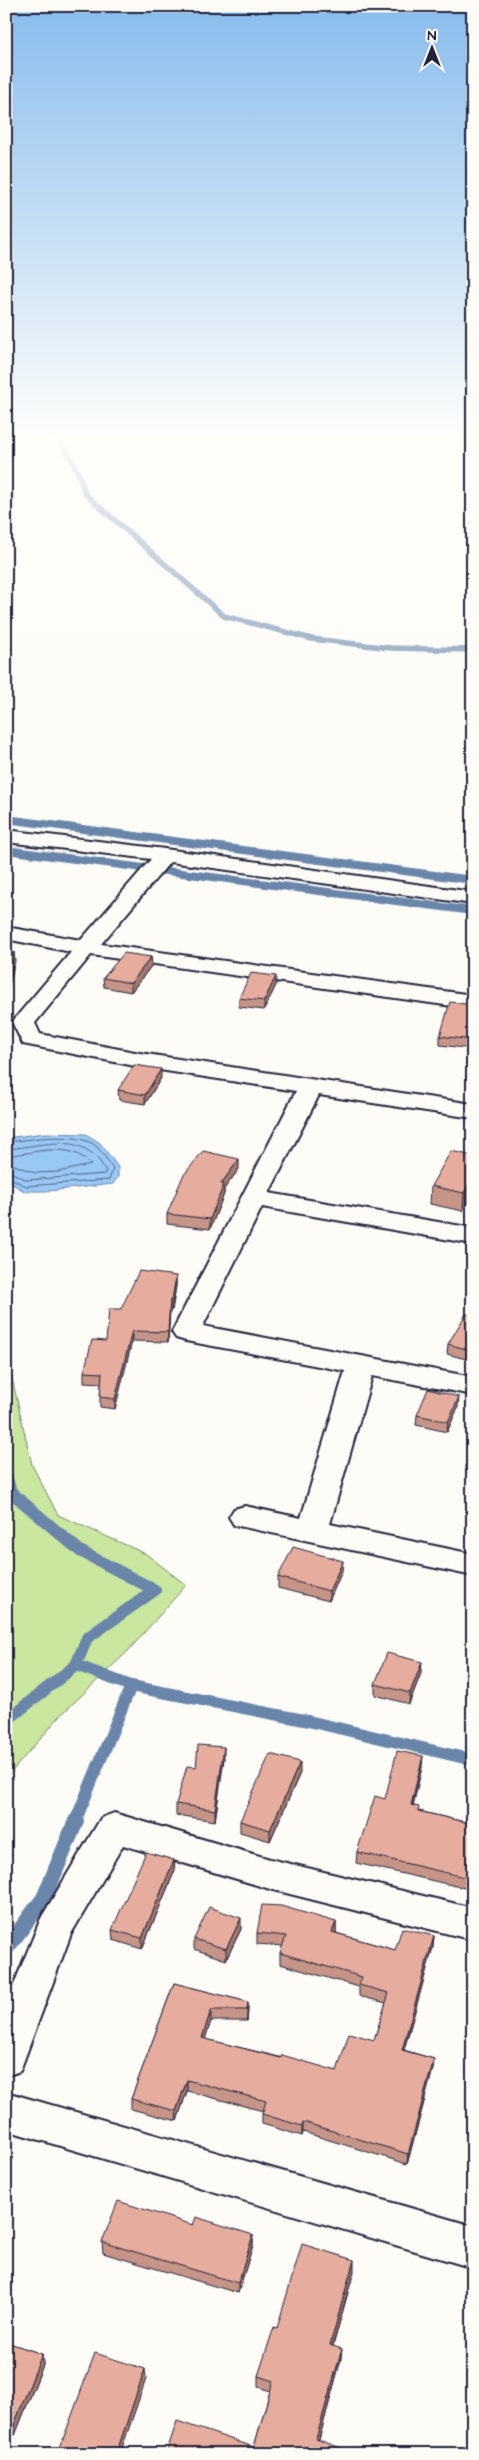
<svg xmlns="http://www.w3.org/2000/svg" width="479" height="2460" viewBox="0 0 479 2460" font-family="'Architects Daughter',sans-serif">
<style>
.green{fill:#c9e79f;stroke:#76846d}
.water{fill:#99c8f4;stroke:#6986aa}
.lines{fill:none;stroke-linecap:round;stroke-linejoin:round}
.shore{stroke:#526485;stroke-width:1}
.stream-far3{stroke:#6986aa;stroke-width:5.5}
.stream-far2{stroke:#6986aa;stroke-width:8}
.stream-far1{stroke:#6986aa;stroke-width:12}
.stream{stroke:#6986aa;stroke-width:16}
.minor-casing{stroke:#22223b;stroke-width:4}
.minor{fill:#fdfcf7;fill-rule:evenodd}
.wall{fill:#c69588;stroke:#22223b}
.shaded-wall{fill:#a1796f;stroke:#22223b}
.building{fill:#e6ad9e;stroke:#22223b}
</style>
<rect width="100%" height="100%" fill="#fdfcf7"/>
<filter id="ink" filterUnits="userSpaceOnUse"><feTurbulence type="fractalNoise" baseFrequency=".02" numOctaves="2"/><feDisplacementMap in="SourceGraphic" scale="10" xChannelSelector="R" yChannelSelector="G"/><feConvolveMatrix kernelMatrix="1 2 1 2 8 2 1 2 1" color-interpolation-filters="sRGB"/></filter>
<g filter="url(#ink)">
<!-- green -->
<polygon class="green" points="6,1352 32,1465 58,1515 146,1554 186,1585 128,1651 61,1715 6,1778"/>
<!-- water -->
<polygon class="water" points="45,1133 86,1134 100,1143 118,1167 118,1177 113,1184 48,1191 24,1191 6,1180 6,1138"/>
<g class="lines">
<!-- shore -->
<g class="shore">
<path d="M6,1142C29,1140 79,1130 97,1147C103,1153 108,1162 113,1169L109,1180L26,1186L6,1176"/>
<path d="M6,1149C45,1146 83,1129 106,1171L104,1174L27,1180L6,1170"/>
<path d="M6,1156C33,1153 72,1140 91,1165L58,1172L35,1173L6,1162"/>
</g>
<!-- stream-far3 -->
<path class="stream-far3" d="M58,435C68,456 80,471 85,494L224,616L312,639L391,648L473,650"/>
<!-- stream-far2 -->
<g class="stream-far2">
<polyline points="6,819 473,880"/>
<polyline points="6,850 473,911"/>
</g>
<!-- stream-far1 -->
<g class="stream-far1">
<polyline points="6,1475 11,1492 80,1551 155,1590 87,1638 76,1665 131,1686 75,1822"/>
<polyline points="131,1686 304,1720 473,1760"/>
<polyline points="6,1721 76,1665"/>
</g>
<!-- stream -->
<polyline class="stream" points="6,1949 44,1898 76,1821"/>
<defs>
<g id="minor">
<polygon points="6,830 165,849 473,892 473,904 170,862 101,944 473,995 473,1009 91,955 35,1023 40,1034 140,1053 473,1104 473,1118 319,1095 269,1193 473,1228 473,1244 262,1207 203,1326 473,1377 473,1395 372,1376 330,1524 473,1554 473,1576 234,1525 229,1517 234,1509 245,1506 301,1518 345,1371 186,1341 176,1338 172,1332 296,1091 140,1067 23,1044 12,1022 71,952 6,939 6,927 81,940 151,859 6,842"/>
<polygon points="114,1813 270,1859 473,1908 473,1940 270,1889 123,1845 71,1934 20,2071 6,2076 6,2004 41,1918 101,1818"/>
<polygon points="6,2092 473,2226 473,2268 6,2130"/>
</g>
</defs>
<!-- minor casing -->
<use href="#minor" class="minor-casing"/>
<!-- minor -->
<use href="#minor" class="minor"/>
</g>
<!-- wall -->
<g class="wall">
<polygon points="151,957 152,965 131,992 104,987 103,978"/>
<polygon points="276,985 264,1010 239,1007 239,998"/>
<polygon points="473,1005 473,1049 440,1045 440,1036"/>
<polygon points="161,1078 145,1104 119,1100 118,1090"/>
<polygon points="473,1156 463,1211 430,1204 431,1186"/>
<polygon points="239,1169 224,1189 224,1194 210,1229 167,1224 167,1214"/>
<polygon points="176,1276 176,1286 172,1310 170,1310 168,1342 132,1341 115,1409 100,1407 100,1397 101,1383 84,1382 84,1372 106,1341 121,1309"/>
<polygon points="473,1315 473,1361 447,1354 448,1344"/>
<polygon points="458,1407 447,1432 416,1425 417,1415"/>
<polygon points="342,1571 329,1601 278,1588 278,1577"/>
<polygon points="421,1673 409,1704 375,1695 375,1684"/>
<polygon points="224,1758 215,1821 176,1815 176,1804"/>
<polygon points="422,1767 413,1806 419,1811 473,1824 473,1890 356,1863 357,1852 385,1799"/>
<polygon points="300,1773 270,1841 240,1832 240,1821"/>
<polygon points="175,1870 142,1949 113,1940 112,1930"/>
<polygon points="336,1922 336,1933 395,1950 434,1936 433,1947 404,2050 434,2059 433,2069 407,2164 303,2132 302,2136 262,2124 262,2114 263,2111 187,2091 177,2121 131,2109 131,2099 174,1983 248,2002 247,2021 211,2021 205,2039 337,2071 374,2040 386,2003 359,1996 359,1987 280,1964 280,1953 283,1946 257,1944 257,1933"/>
<polygon points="241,1929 226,1960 194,1949 194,1939"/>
<polygon points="193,2225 253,2235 253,2245 238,2293 103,2253 102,2242"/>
<polygon points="354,2271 333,2346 341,2359 319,2440 254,2447 270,2391 258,2387 258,2376 277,2328"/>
<polygon points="6,2342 42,2354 43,2365 15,2435 6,2432"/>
</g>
<!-- shaded-wall -->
<g class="shaded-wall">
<polygon points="14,952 15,961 6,999 6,987"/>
<polygon points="151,957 152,965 131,992 131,983"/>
<polygon points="276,976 276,985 264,1010 264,1001"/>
<polygon points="161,1069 161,1078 145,1104 145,1095"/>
<polygon points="239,1159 239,1169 224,1189 224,1194 210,1229 210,1219 221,1184"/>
<polygon points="473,1176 473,1191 463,1211 464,1193"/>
<polygon points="176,1276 176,1286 172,1310 172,1300"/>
<polygon points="170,1300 170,1310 168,1342 168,1332"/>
<polygon points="132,1331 132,1341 115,1409 115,1399"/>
<polygon points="459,1397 458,1407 447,1432 448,1422"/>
<polygon points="343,1561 342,1571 329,1601 329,1591"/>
<polygon points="422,1662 421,1673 409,1704 410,1693"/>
<polygon points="224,1747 224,1758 215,1821 215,1810"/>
<polygon points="423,1756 422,1767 410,1816 411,1805"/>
<polygon points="300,1762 300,1773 270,1841 270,1830"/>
<polygon points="174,1860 175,1870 142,1949 142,1938"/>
<polygon points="241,1918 241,1929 226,1960 226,1949"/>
<polygon points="336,1922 336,1933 332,1943 332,1932"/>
<polygon points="434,1936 433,1947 401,2060 402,2050"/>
<polygon points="248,2002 248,2012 247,2021 247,2010"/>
<polygon points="211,2010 211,2021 202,2048 202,2038"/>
<polygon points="434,2059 433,2069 407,2164 408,2154"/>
<polygon points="187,2080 187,2091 177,2121 176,2111"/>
<polygon points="303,2122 303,2132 302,2136 302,2126"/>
<polygon points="253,2235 253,2245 238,2293 238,2283"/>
<polygon points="354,2260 354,2271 330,2355 330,2345"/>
<polygon points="342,2349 341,2359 316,2450 316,2439"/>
<polygon points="42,2354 43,2365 15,2435 14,2425"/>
<polygon points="145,2369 146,2379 120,2454 116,2454"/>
</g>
<!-- building -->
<g class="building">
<polygon points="6,952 14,952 6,987"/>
<polygon points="124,953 151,957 131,983 103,978"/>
<polygon points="251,973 276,976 264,1001 239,998"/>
<polygon points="450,1002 473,1005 473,1040 440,1036"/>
<polygon points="134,1065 161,1069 145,1095 118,1090"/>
<polygon points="203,1151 239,1159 221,1184 224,1184 210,1219 167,1214 183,1176"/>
<polygon points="451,1151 473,1156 473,1176 464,1193 431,1186"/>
<polygon points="139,1271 176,1276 172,1300 170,1300 168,1332 132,1331 115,1399 100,1397 102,1373 84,1372 92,1340 106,1341 109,1309 121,1309"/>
<polygon points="466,1314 473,1315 473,1351 448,1344"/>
<polygon points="428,1389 459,1397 448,1422 417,1415"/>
<polygon points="293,1547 343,1561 329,1591 278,1577"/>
<polygon points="387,1653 422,1662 410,1693 375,1684"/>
<polygon points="198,1745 224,1747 215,1810 176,1804 187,1766 196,1767"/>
<polygon points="397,1751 423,1756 411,1805 419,1807 418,1811 473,1824 473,1879 357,1852 375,1796 385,1799"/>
<polygon points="270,1754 300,1762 270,1830 240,1821"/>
<polygon points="146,1852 174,1860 142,1938 112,1930"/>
<polygon points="262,1905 281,1906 336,1922 332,1932 395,1950 402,1928 434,1936 402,2050 434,2059 408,2154 303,2122 302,2126 262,2114 266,2101 187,2080 176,2111 131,2099 174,1983 248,2002 247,2010 211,2010 202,2038 281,2058 282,2055 337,2071 349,2033 374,2040 389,1993 359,1985 362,1977 280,1953 286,1936 257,1933"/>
<polygon points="209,1907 241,1918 226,1949 194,1939"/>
<polygon points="118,2201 193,2225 196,2217 253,2235 238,2283 102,2242"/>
<polygon points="302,2244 354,2260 330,2345 342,2349 316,2439 358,2454 166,2454 177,2421 254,2447 273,2381 258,2376 274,2327 277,2328"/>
<polygon points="6,2342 42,2354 14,2425 6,2422"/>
<polygon points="95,2353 145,2369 116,2454 58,2453"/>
</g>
</g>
<!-- sky -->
<linearGradient id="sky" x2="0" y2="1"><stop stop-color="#88bced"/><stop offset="0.56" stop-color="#fefefb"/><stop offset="1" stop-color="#fefefb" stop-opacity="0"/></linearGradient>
<rect width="479" height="780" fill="url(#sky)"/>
<!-- margin -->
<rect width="479" height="2460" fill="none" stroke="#fdfcf7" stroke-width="25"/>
<rect x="12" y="12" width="454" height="2435" fill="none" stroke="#22223b" stroke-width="2" filter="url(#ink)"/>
<!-- north arrow -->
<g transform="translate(432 48)" stroke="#fdfcf7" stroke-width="4" paint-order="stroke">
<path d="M0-4L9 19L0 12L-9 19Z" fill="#22223b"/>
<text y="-8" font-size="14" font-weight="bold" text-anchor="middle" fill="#22223b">N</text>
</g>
</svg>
